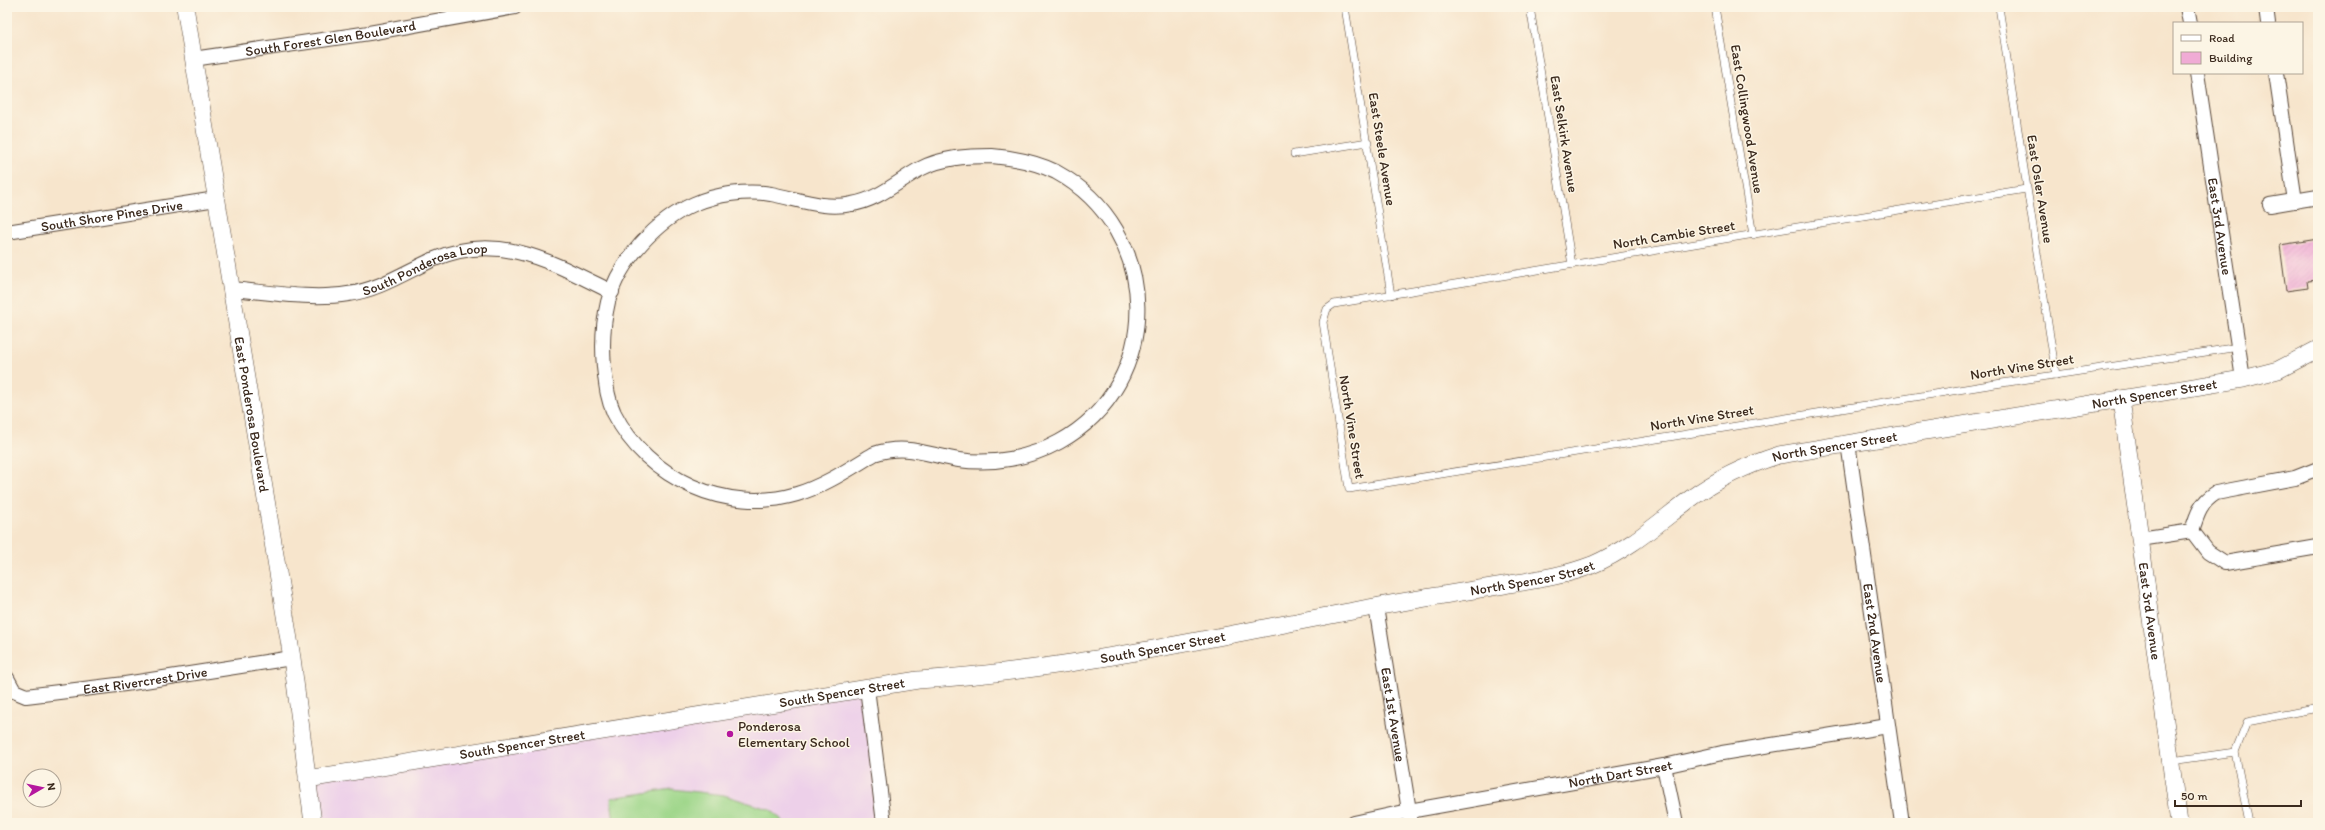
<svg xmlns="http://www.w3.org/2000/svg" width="2325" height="830" viewBox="0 0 2325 830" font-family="Itim,sans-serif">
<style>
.built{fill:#edd0e9}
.garden{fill:#9dd689;stroke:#6c8054}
.building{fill:url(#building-hatch)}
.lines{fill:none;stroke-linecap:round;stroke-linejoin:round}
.service-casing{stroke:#574638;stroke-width:8}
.minor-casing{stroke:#574638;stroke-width:16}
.tertiary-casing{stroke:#574638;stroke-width:18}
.service{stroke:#fff;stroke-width:7}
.minor{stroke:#fff;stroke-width:14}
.tertiary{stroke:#fff;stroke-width:17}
.poi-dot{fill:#b5179e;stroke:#fcf5e5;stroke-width:1.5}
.labels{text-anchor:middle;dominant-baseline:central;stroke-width:3;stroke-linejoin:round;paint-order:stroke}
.street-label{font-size:14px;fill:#3b2a1e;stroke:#fcf5e5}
.poi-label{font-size:14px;fill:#3b2a1e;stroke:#fcf5e5;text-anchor:start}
</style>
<defs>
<pattern id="building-hatch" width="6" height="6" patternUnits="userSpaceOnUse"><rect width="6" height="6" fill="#f0abd5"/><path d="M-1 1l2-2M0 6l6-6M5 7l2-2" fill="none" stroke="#cf93b6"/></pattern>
</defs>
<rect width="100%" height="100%" fill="#fcf5e5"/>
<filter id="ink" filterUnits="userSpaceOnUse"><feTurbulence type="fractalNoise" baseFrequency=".025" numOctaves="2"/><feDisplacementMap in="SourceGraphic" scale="8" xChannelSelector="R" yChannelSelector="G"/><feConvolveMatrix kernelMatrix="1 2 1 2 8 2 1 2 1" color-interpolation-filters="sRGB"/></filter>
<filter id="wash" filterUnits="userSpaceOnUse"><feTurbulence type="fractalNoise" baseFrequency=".012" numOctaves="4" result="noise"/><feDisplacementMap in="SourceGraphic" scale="16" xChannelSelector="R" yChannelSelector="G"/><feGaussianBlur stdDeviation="0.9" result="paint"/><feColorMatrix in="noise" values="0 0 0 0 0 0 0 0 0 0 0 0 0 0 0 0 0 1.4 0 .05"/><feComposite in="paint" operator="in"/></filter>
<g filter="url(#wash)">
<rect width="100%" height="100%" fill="#f7e5cc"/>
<!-- built -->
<polygon class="built" points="867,688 884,823 313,823 307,779"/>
<!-- garden -->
<polygon class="garden" points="672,789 724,795 771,810 785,823 614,823 611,798"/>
<g id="blocks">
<!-- building -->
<polygon class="building" points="2318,239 2318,280 2307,281 2308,288 2286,291 2280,245"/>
</g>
</g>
<g filter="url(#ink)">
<use href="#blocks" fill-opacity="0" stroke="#574638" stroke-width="1"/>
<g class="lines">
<defs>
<g id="service">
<polyline points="1345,7 1391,295"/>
<polyline points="1530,7 1572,265"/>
<polyline points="1715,7 1753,235"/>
<polyline points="1999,7 2056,375"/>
<polyline points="1294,154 1368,142"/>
<polyline points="2026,189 1334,304 1327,309 1323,322 1349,489 1989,385 2239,347"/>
<polyline points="2235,752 2249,823"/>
<polyline points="2171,761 2235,752 2247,722 2318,708"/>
</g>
<g id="minor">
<polyline points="2187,7 2190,23"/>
<polyline points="2266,7 2268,23"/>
<path id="s1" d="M193,59L369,33L515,7"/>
<path id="s2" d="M2197,73L2243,379"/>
<polyline points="2276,73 2295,201"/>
<path d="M992,156C1014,158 1036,162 1056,172C1162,230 1166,383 1059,442C1030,458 992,465 959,460C928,455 906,443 874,454C849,469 824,486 797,494C727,515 647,479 614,413C607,398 606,383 604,367C602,345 603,323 608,302C618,262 657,220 694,204C717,194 746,190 771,194C798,199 824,210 852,204C878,200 898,181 920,169C943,157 968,156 992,156Z"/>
<polyline points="2270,205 2318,197"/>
<path id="s3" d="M7,232L216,199"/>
<path id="s4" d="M231,289C268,292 311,300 348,294C378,290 404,273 432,260C499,230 553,263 612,292"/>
<path id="s5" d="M1848,443L1902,823"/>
<path d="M2192,531C2197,514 2201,502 2216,493L2295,478L2318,469"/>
<polyline points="2192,531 2208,552 2225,563 2318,547"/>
<polyline points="2140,539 2192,531"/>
<path id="s6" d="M1376,607L1411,823"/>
<path id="s7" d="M7,678L14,691L26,696L125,684L292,658"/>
<polyline points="867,688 884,823"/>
<polyline points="1664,766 1676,823"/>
<path id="s8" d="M1354,823L1409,811L1664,766L1722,753L1888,726"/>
</g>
<g id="tertiary">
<path id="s9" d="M185,7L292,658L313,823"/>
<path id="s10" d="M2121,399L2179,823"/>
<path id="s11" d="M307,779L918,680C1072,670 1223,635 1374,607C1418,599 1461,592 1504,585C1534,580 1564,576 1592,565C1630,549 1658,523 1690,499C1717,479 1747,465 1779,455L2243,379L2278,370L2318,349"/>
</g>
</defs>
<!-- service casing -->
<use href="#service" class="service-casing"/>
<!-- minor casing -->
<use href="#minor" class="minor-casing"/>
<!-- tertiary casing -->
<use href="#tertiary" class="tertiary-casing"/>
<!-- service -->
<use href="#service" class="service"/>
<!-- minor -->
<use href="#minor" class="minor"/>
<!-- tertiary -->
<use href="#tertiary" class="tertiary"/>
</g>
</g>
<!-- markers -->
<circle class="poi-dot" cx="730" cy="734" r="4"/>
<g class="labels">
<!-- street labels -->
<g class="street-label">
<text stroke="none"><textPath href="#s1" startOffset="139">South Forest Glen Boulevard</textPath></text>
<text transform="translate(1747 119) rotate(81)">East Collingwood Avenue</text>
<text transform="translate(1564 134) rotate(81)">East Selkirk Avenue</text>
<text transform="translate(1382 149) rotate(81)">East Steele Avenue</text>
<text transform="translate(2040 189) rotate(81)">East Osler Avenue</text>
<text stroke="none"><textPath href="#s3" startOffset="106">South Shore Pines Drive</textPath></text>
<text stroke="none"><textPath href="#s2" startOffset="155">East 3rd Avenue</textPath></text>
<text transform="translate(1674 235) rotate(-9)">North Cambie Street</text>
<text stroke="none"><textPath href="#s4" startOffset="199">South Ponderosa Loop</textPath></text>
<text transform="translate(2022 367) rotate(-9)">North Vine Street</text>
<text stroke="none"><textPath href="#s11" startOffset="1902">North Spencer Street</textPath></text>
<text stroke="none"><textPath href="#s9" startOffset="413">East Ponderosa Boulevard</textPath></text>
<text transform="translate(1702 418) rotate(-9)">North Vine Street</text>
<text transform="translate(1352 427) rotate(81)">North Vine Street</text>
<text stroke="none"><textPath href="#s11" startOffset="1578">North Spencer Street</textPath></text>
<text stroke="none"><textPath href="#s11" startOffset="1242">North Spencer Street</textPath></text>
<text stroke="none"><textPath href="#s10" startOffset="214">East 3rd Avenue</textPath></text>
<text stroke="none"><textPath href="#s5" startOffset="192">East 2nd Avenue</textPath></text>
<text stroke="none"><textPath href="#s11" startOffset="866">South Spencer Street</textPath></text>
<text stroke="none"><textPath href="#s7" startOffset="148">East Rivercrest Drive</textPath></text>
<text stroke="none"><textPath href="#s11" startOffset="542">South Spencer Street</textPath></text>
<text stroke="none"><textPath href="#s6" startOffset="109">East 1st Avenue</textPath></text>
<text stroke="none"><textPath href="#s11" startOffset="218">South Spencer Street</textPath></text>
<text stroke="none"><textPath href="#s8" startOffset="271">North Dart Street</textPath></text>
</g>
<!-- poi labels -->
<g class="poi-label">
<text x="738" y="726">Ponderosa<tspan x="738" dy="16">Elementary School</tspan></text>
</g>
</g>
<!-- margin -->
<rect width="2325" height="830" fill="none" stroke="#fcf5e5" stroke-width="24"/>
<!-- legend -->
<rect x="2173" y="22" width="130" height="52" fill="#fcf5e5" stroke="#afa495"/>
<rect x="2181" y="35" width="20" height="6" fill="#ffffff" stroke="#afa495"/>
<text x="2209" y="42" font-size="12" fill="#3b2a1e">Road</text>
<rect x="2181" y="52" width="20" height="12" fill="#f0abd5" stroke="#afa495"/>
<text x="2209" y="62" font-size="12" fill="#3b2a1e">Building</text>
<!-- north arrow -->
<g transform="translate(42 788) rotate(81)"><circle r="19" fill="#fcf5e5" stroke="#afa495"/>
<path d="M0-3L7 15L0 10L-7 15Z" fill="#b5179e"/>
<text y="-6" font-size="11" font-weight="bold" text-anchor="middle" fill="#3b2a1e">N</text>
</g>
<!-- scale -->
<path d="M2175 800v6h126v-6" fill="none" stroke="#3b2a1e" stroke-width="2"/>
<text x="2181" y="800" font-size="12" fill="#3b2a1e" stroke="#fcf5e5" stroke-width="3" paint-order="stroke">50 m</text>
</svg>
